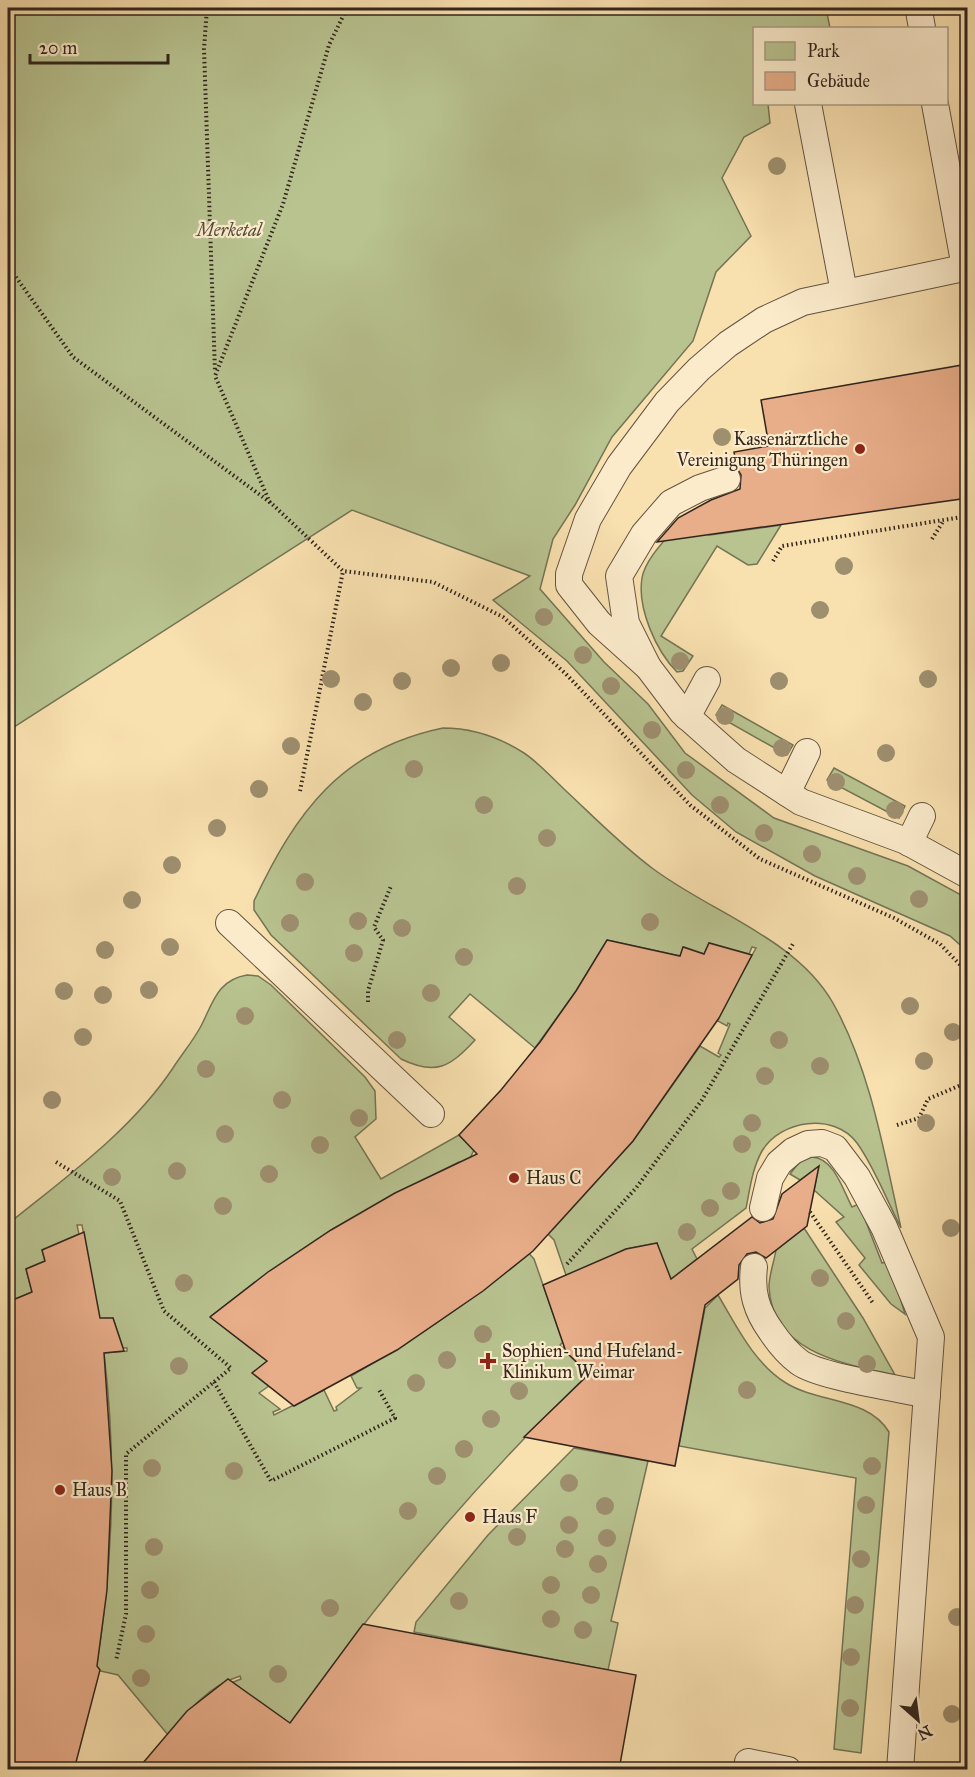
<svg xmlns="http://www.w3.org/2000/svg" width="975" height="1777" viewBox="0 0 975 1777" font-family="'IM FELL Great Primer',serif">
<style>
.green{fill:#b8c390;stroke:#747456;stroke-width:1.5}
.building{fill:#e8ad89;stroke:#31251d;stroke-width:1.5}
.lines{fill:none;stroke-linecap:round;stroke-linejoin:round}
.service-casing{stroke:#635442;stroke-width:28}
.path{stroke:#31251d;stroke-width:4;stroke-dasharray:1.5 3;stroke-linecap:butt}
.service{stroke:#fbebcb;stroke-width:26}
.tree{fill:#9e8f6f}
.poi-dot{fill:#8f2418;stroke:#fbebcb;stroke-width:2}
.labels{text-anchor:middle;dominant-baseline:central;stroke-width:4.5;stroke-linejoin:round;paint-order:stroke}
.park-label{font-size:18px;font-style:italic;fill:#534c3a;stroke:#fbebcb}
.poi-label{font-size:18px;fill:#31251d;stroke:#fbebcb;text-anchor:start}
</style>
<rect width="100%" height="100%" fill="#f9e0af"/>
<filter id="stains"><feTurbulence type="fractalNoise" baseFrequency=".00333" numOctaves="4"/><feColorMatrix values="0 0 0 0 .2 0 0 0 0 .09 0 0 0 0 .02 0 0 0 .5 -.17"/></filter>
<radialGradient id="worn" r=".72"><stop offset=".6" stop-color="#630" stop-opacity="0"/><stop offset="1" stop-color="#630" stop-opacity=".3"/></radialGradient>
<!-- green -->
<g class="green">
<polygon points="8,8 826,8 830,28 754,28 754,104 768,104 770,123 744,137 722,178 751,236 716,272 693,341 612,437 575,505 553,539 540,589 604,662 648,704 685,753 774,818 908,866 963,896 967,900 967,951 950,936 815,876 736,832 692,795 567,661 493,600 530,576 352,510 8,731"/>
<path d="M781,525L757,564L748,565L717,546L661,636L693,656L683,671L677,672C656,651 637,608 642,578C645,560 664,541 676,527L710,535Z"/>
<polygon points="722,705 793,745 787,755 716,715"/>
<path d="M443,728C473,728 499,737 524,753C539,763 552,778 565,790C593,816 621,845 652,868C710,912 796,938 833,1003C871,1071 884,1153 901,1228C887,1201 875,1168 857,1143C834,1112 780,1120 762,1151C752,1169 750,1189 746,1208L692,1249L697,1259L666,1284L657,1243L626,1249L567,1278L554,1240L544,1230L553,1229L633,1141L700,1046L719,1057L721,1055L718,1053L730,1024L728,1023L727,1026L716,1020L756,948L752,947L749,954L709,943L704,954L684,947L680,956L607,940L576,991L535,1048L470,994L449,1017L475,1040C450,1067 436,1076 401,1059L271,935L254,910V901C296,812 341,749 443,728Z"/>
<polygon points="834,768 905,806 899,818 827,780"/>
<path d="M247,975L258,976L271,985L365,1077L375,1091L376,1119L355,1137L381,1179L459,1135L474,1150L464,1170L459,1162C366,1207 293,1253 211,1316L267,1361L269,1386L259,1393L280,1409L273,1412L274,1415L324,1390L334,1411L337,1410L336,1407L361,1388H357L351,1376C412,1341 469,1303 523,1258L524,1248L534,1259L563,1342L560,1345L563,1348L577,1335L600,1363C471,1486 361,1617 263,1765L231,1683L241,1679L240,1676C208,1686 189,1710 169,1736L118,1675L96,1670C113,1565 117,1459 104,1353L127,1351V1348H123L113,1318L100,1324L82,1225H77L79,1234L42,1250L45,1261L26,1269L32,1292L8,1302V1224C66,1177 131,1131 173,1068C182,1054 193,1041 201,1026C213,1003 217,980 247,975Z"/>
<path d="M812,1157C834,1158 843,1190 852,1207L859,1204L882,1263L889,1261L905,1314L891,1304L859,1265L865,1258L836,1222L844,1217L814,1190L818,1167L800,1180L790,1174L801,1160Z"/>
<path d="M804,1228L863,1318L895,1375C845,1364 772,1353 769,1287C769,1275 774,1262 776,1250Z"/>
<path d="M718,1295C737,1327 754,1363 786,1383C818,1403 868,1397 889,1432L861,1753L834,1749L856,1478L679,1446L705,1308Z"/>
<polygon points="574,1448 648,1461 611,1621 618,1623 608,1670 414,1632 416,1622 488,1535"/>
</g>
<!-- building -->
<g class="building">
<polygon points="968,364 968,498 657,542 678,518 711,500 740,489 741,475 737,468 734,452 769,446 761,400"/>
<polygon points="607,940 680,956 683,947 704,954 709,943 752,955 719,1018 633,1141 533,1251 483,1291 397,1350 294,1406 252,1373 267,1361 210,1317 268,1272 331,1230 395,1193 477,1154 459,1135 501,1090 540,1042 576,991"/>
<polygon points="819,1166 807,1226 766,1258 756,1252 747,1254 739,1265 738,1279 705,1305 675,1466 524,1437 589,1374 566,1352 543,1285 626,1249 657,1243 671,1279 752,1217 760,1223 773,1219 782,1194"/>
<polygon points="84,1232 100,1318 113,1318 124,1351 104,1353 112,1471 107,1590 97,1666 100,1670 74,1770 8,1770 8,1302 32,1292 26,1269 45,1261 42,1250"/>
<polygon points="363,1624 636,1675 619,1770 137,1770 187,1711 228,1679 290,1723"/>
</g>
<g class="lines">
<defs>
<g id="service">
<polyline points="919,11 922,28"/>
<polyline points="808,104 844,292"/>
<polyline points="935,104 965,267"/>
<polyline points="727,479 700,488 671,503 644,534 619,576 626,623 648,667 682,712 736,760 801,802 906,841 968,875"/>
<polyline points="648,667 599,623 569,585 569,574 588,519 619,466 667,402 699,369 728,344 764,320 803,302 968,267"/>
<polyline points="687,717 707,680"/>
<polyline points="787,793 807,752"/>
<polyline points="909,843 922,816"/>
<polyline points="229,923 431,1114"/>
<polyline points="763,1208 770,1178 779,1163 793,1151 808,1144 822,1143 835,1148 857,1177 884,1227 931,1337 900,1770"/>
<path d="M754,1267C751,1292 756,1310 771,1331C779,1343 787,1353 799,1362C819,1377 899,1388 927,1395"/>
<polyline points="747,1770 748,1762 788,1770"/>
</g>
</defs>
<!-- service casing -->
<use href="#service" class="service-casing"/>
<!-- path -->
<g class="path">
<polyline points="207,8 204,49 215,372"/>
<polyline points="8,266 73,357 271,503 343,571 433,582 503,617 566,674 690,805 760,859 894,918 940,944 968,973"/>
<polyline points="270,503 215,376 283,204 329,45 347,8"/>
<polyline points="932,539 944,520"/>
<polyline points="773,561 782,546 968,516"/>
<polyline points="300,791 343,571"/>
<polyline points="368,1002 368,991 383,940 374,927 391,886"/>
<polyline points="897,1125 919,1118 928,1099 968,1082"/>
<polyline points="56,1162 120,1201 164,1311 231,1368 126,1454 126,1614 116,1661"/>
<polyline points="810,1212 873,1303"/>
<polyline points="567,1264 636,1188 702,1100 794,942"/>
<polyline points="214,1382 271,1481 395,1418 378,1388"/>
</g>
<!-- service -->
<use href="#service" class="service"/>
</g>
<!-- trees -->
<g class="tree">
<circle cx="777" cy="166" r="9"/>
<circle cx="722" cy="437" r="9"/>
<circle cx="844" cy="566" r="9"/>
<circle cx="820" cy="610" r="9"/>
<circle cx="544" cy="617" r="9"/>
<circle cx="583" cy="655" r="9"/>
<circle cx="680" cy="661" r="9"/>
<circle cx="501" cy="663" r="9"/>
<circle cx="451" cy="668" r="9"/>
<circle cx="331" cy="679" r="9"/>
<circle cx="928" cy="679" r="9"/>
<circle cx="402" cy="681" r="9"/>
<circle cx="779" cy="681" r="9"/>
<circle cx="611" cy="686" r="9"/>
<circle cx="363" cy="702" r="9"/>
<circle cx="725" cy="716" r="9"/>
<circle cx="652" cy="730" r="9"/>
<circle cx="291" cy="746" r="9"/>
<circle cx="782" cy="748" r="9"/>
<circle cx="886" cy="753" r="9"/>
<circle cx="414" cy="769" r="9"/>
<circle cx="686" cy="770" r="9"/>
<circle cx="836" cy="782" r="9"/>
<circle cx="259" cy="789" r="9"/>
<circle cx="484" cy="805" r="9"/>
<circle cx="720" cy="805" r="9"/>
<circle cx="895" cy="810" r="9"/>
<circle cx="217" cy="828" r="9"/>
<circle cx="764" cy="833" r="9"/>
<circle cx="547" cy="838" r="9"/>
<circle cx="812" cy="854" r="9"/>
<circle cx="172" cy="865" r="9"/>
<circle cx="857" cy="876" r="9"/>
<circle cx="305" cy="882" r="9"/>
<circle cx="517" cy="886" r="9"/>
<circle cx="919" cy="899" r="9"/>
<circle cx="132" cy="900" r="9"/>
<circle cx="358" cy="921" r="9"/>
<circle cx="650" cy="922" r="9"/>
<circle cx="290" cy="923" r="9"/>
<circle cx="402" cy="928" r="9"/>
<circle cx="170" cy="947" r="9"/>
<circle cx="105" cy="950" r="9"/>
<circle cx="354" cy="953" r="9"/>
<circle cx="464" cy="957" r="9"/>
<circle cx="149" cy="990" r="9"/>
<circle cx="64" cy="991" r="9"/>
<circle cx="431" cy="993" r="9"/>
<circle cx="103" cy="995" r="9"/>
<circle cx="910" cy="1006" r="9"/>
<circle cx="245" cy="1016" r="9"/>
<circle cx="953" cy="1032" r="9"/>
<circle cx="83" cy="1037" r="9"/>
<circle cx="397" cy="1040" r="9"/>
<circle cx="779" cy="1040" r="9"/>
<circle cx="924" cy="1061" r="9"/>
<circle cx="820" cy="1066" r="9"/>
<circle cx="206" cy="1069" r="9"/>
<circle cx="765" cy="1076" r="9"/>
<circle cx="52" cy="1100" r="9"/>
<circle cx="282" cy="1100" r="9"/>
<circle cx="359" cy="1118" r="9"/>
<circle cx="752" cy="1123" r="9"/>
<circle cx="926" cy="1123" r="9"/>
<circle cx="225" cy="1134" r="9"/>
<circle cx="742" cy="1144" r="9"/>
<circle cx="320" cy="1145" r="9"/>
<circle cx="177" cy="1171" r="9"/>
<circle cx="269" cy="1174" r="9"/>
<circle cx="112" cy="1177" r="9"/>
<circle cx="731" cy="1191" r="9"/>
<circle cx="223" cy="1206" r="9"/>
<circle cx="710" cy="1208" r="9"/>
<circle cx="951" cy="1228" r="9"/>
<circle cx="687" cy="1232" r="9"/>
<circle cx="820" cy="1278" r="9"/>
<circle cx="184" cy="1283" r="9"/>
<circle cx="846" cy="1321" r="9"/>
<circle cx="483" cy="1334" r="9"/>
<circle cx="447" cy="1360" r="9"/>
<circle cx="867" cy="1364" r="9"/>
<circle cx="179" cy="1366" r="9"/>
<circle cx="416" cy="1383" r="9"/>
<circle cx="747" cy="1390" r="9"/>
<circle cx="519" cy="1391" r="9"/>
<circle cx="491" cy="1419" r="9"/>
<circle cx="464" cy="1449" r="9"/>
<circle cx="872" cy="1466" r="9"/>
<circle cx="152" cy="1468" r="9"/>
<circle cx="234" cy="1471" r="9"/>
<circle cx="437" cy="1476" r="9"/>
<circle cx="569" cy="1483" r="9"/>
<circle cx="866" cy="1505" r="9"/>
<circle cx="605" cy="1506" r="9"/>
<circle cx="408" cy="1511" r="9"/>
<circle cx="569" cy="1525" r="9"/>
<circle cx="517" cy="1537" r="9"/>
<circle cx="607" cy="1538" r="9"/>
<circle cx="154" cy="1547" r="9"/>
<circle cx="565" cy="1549" r="9"/>
<circle cx="861" cy="1559" r="9"/>
<circle cx="598" cy="1564" r="9"/>
<circle cx="551" cy="1585" r="9"/>
<circle cx="150" cy="1590" r="9"/>
<circle cx="591" cy="1595" r="9"/>
<circle cx="459" cy="1601" r="9"/>
<circle cx="855" cy="1605" r="9"/>
<circle cx="330" cy="1608" r="9"/>
<circle cx="957" cy="1617" r="9"/>
<circle cx="551" cy="1619" r="9"/>
<circle cx="583" cy="1630" r="9"/>
<circle cx="146" cy="1634" r="9"/>
<circle cx="851" cy="1657" r="9"/>
<circle cx="278" cy="1674" r="9"/>
<circle cx="141" cy="1678" r="9"/>
<circle cx="850" cy="1708" r="9"/>
<circle cx="952" cy="1714" r="9"/>
</g>
<!-- markers -->
<g class="poi-dot">
<circle cx="860" cy="449" r="6"/>
<circle cx="514" cy="1178" r="6"/>
<path d="M485 1352h6v6h6v6h-6v6h-6v-6h-6v-6h6z"/>
<circle cx="60" cy="1490" r="6"/>
<circle cx="470" cy="1517" r="6"/>
</g>
<g class="labels">
<!-- park labels -->
<g class="park-label">
<text x="229" y="230">Merketal</text>
</g>
<!-- poi labels -->
<g class="poi-label">
<text x="848" y="439" text-anchor="end">Kassenärztliche<tspan x="848" dy="21">Vereinigung Thüringen</tspan></text>
<text x="526" y="1178">Haus C</text>
<text x="502" y="1351">Sophien- und Hufeland-<tspan x="502" dy="21">Klinikum Weimar</tspan></text>
<text x="72" y="1490">Haus B</text>
<text x="482" y="1517">Haus F</text>
</g>
</g>
<!-- margin -->
<rect width="975" height="1777" fill="none" stroke="#f9e0af" stroke-width="30"/>
<rect x="9" y="9" width="957" height="1759" fill="none" stroke="#31251d" stroke-width="3"/>
<rect x="15" y="15" width="945" height="1747" fill="none" stroke="#31251d" stroke-width="1.5"/>
<!-- legend -->
<rect x="753" y="27" width="195" height="78" fill="#fbebcb" stroke="#aa9c85" stroke-width="1.5"/>
<rect x="765" y="42" width="30" height="18" fill="#b8c390" stroke="#aa9c85" stroke-width="1.5"/>
<text x="807" y="57" font-size="18" fill="#31251d">Park</text>
<rect x="765" y="72" width="30" height="18" fill="#e8ad89" stroke="#aa9c85" stroke-width="1.5"/>
<text x="807" y="87" font-size="18" fill="#31251d">Gebäude</text>
<!-- north arrow -->
<g transform="translate(918 1720) rotate(152)" stroke="#fbebcb" stroke-width="4.5" paint-order="stroke">
<path d="M0-4.5L10 22L0 15L-10 22Z" fill="#31251d"/>
<text y="-9" font-size="16" font-weight="bold" text-anchor="middle" fill="#31251d">N</text>
</g>
<!-- scale -->
<path d="M30 54v9h138v-9" fill="none" stroke="#31251d" stroke-width="3"/>
<text x="39" y="54" font-size="18" fill="#31251d" stroke="#fbebcb" stroke-width="4.5" paint-order="stroke">20 m</text>
<rect width="100%" height="100%" filter="url(#stains)"/>
<rect width="100%" height="100%" fill="url(#worn)"/>
</svg>
